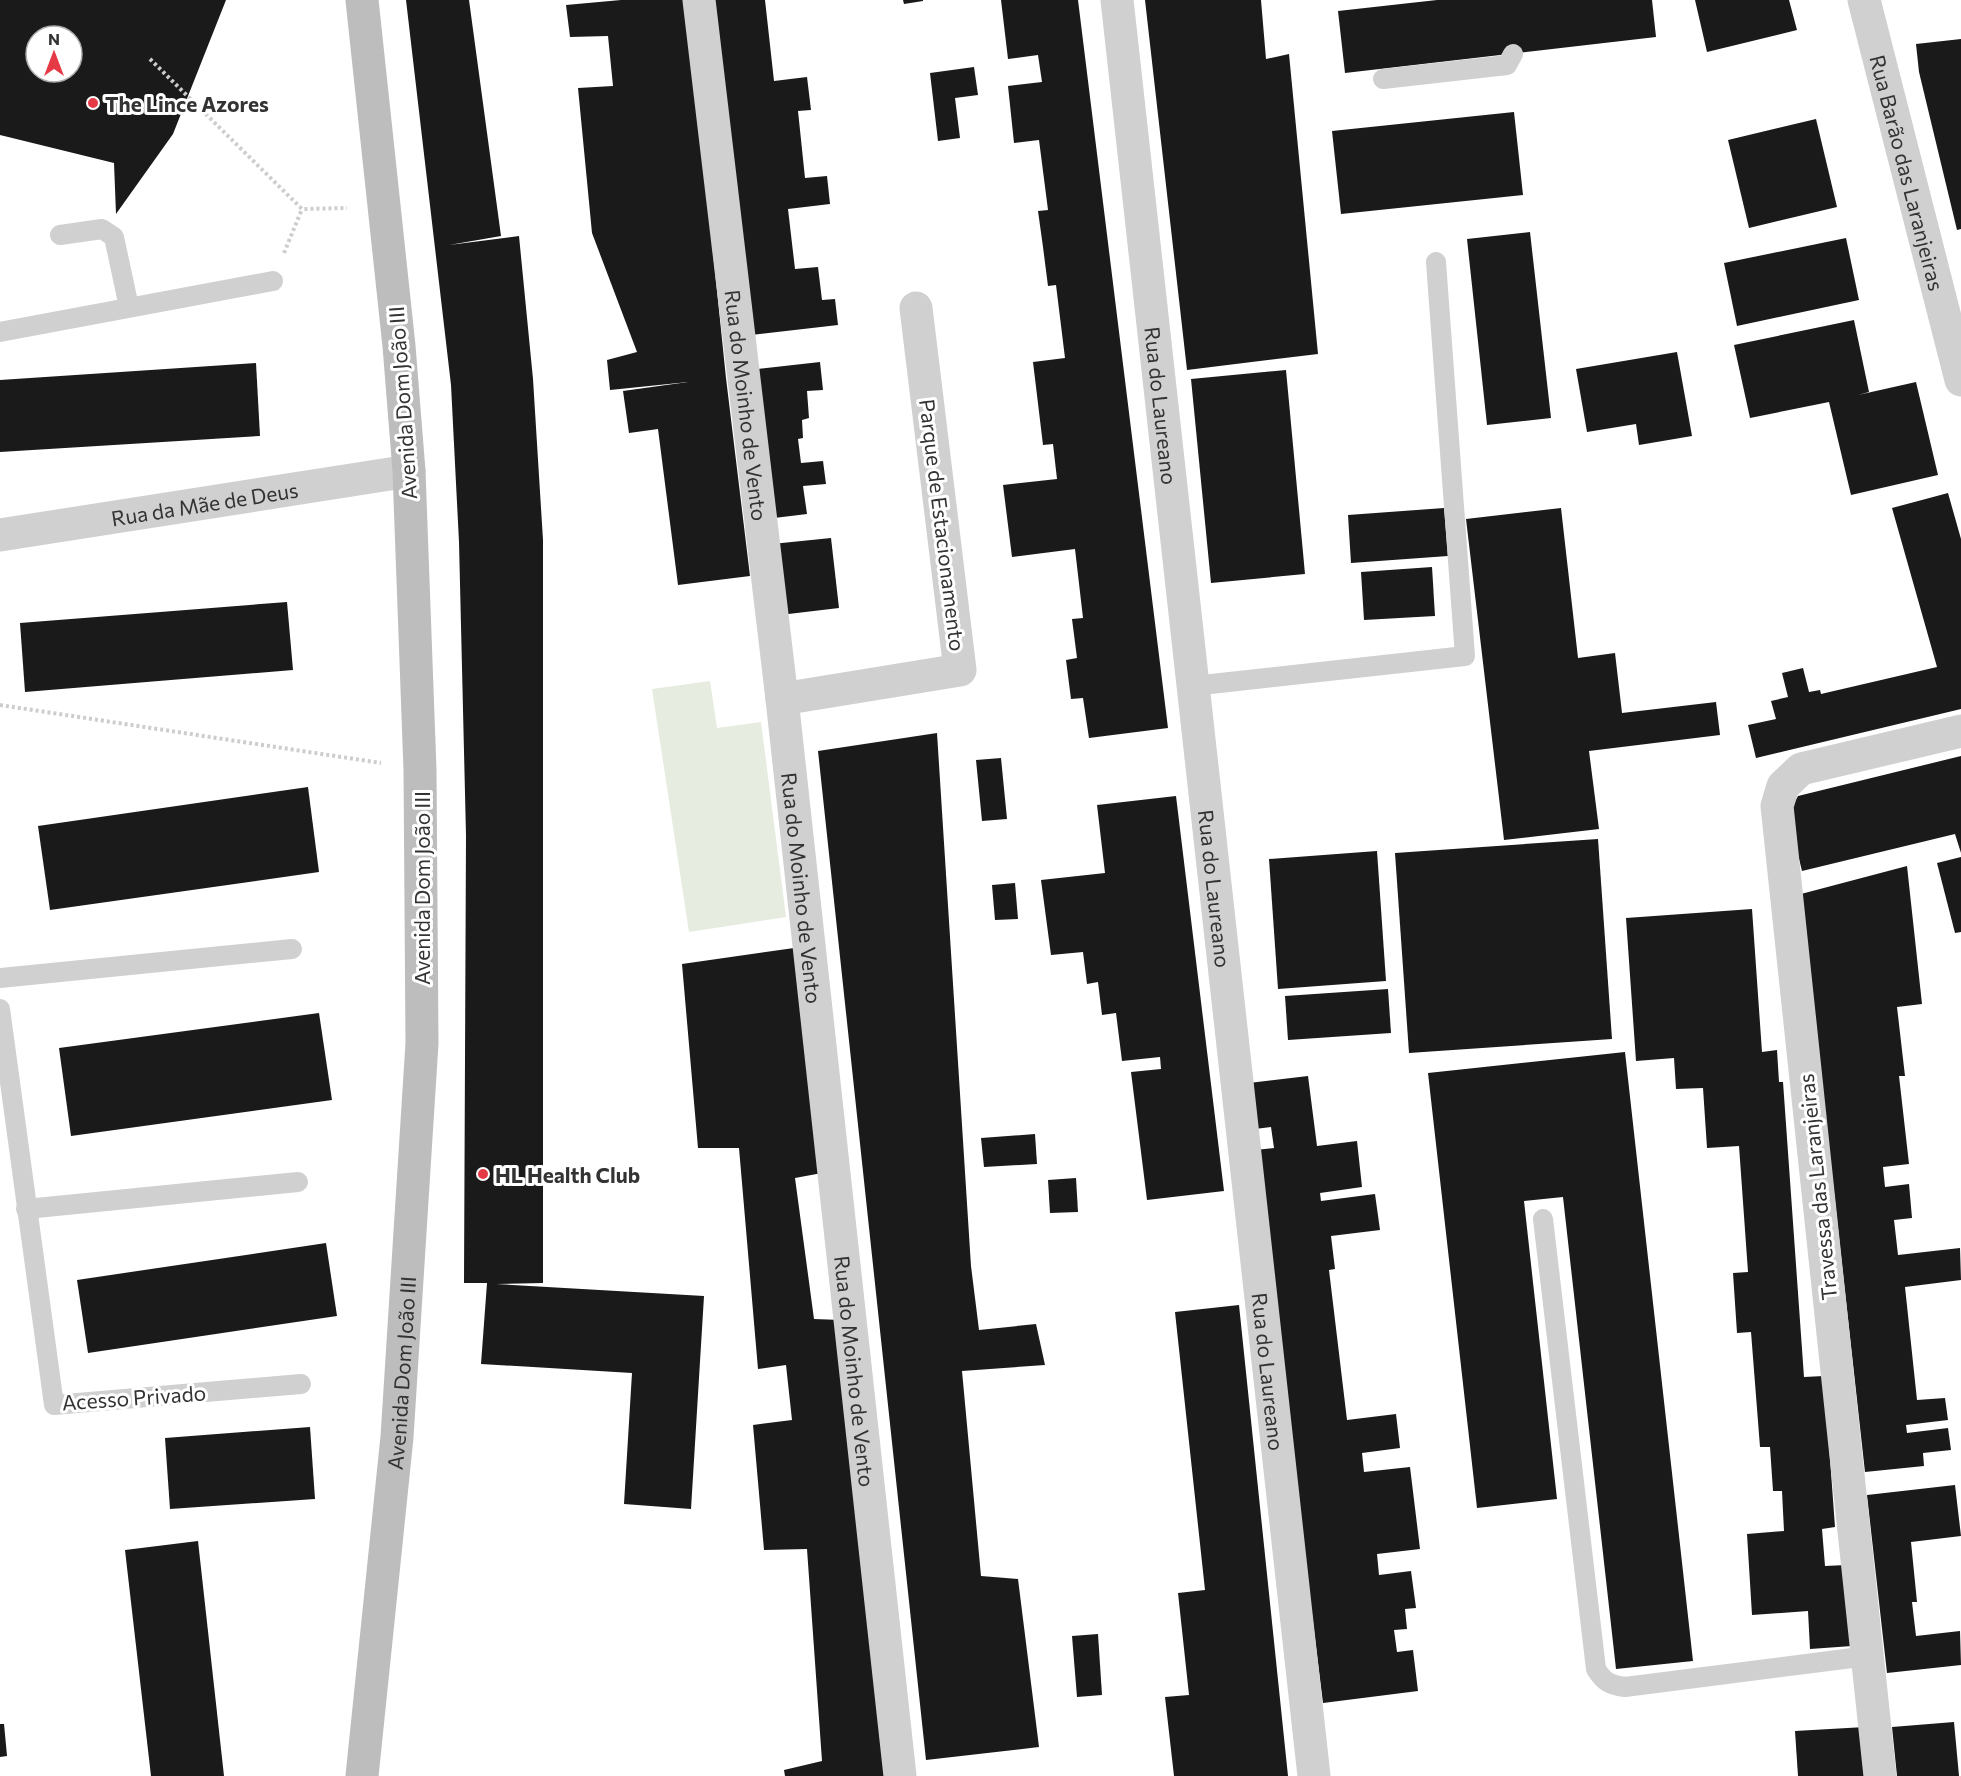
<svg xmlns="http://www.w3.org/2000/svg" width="1961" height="1776" viewBox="0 0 1961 1776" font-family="Commissioner,sans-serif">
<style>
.green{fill:#e6ecdf}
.building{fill:#1a1a1a;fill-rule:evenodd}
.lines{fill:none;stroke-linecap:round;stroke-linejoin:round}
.path{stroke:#cdcdcd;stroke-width:4;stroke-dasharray:3 3;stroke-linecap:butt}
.service{stroke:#d0d0d0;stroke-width:20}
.minor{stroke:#d0d0d0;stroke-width:33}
.secondary{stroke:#bdbdbd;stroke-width:33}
.poi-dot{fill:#e63946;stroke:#fff;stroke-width:2}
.labels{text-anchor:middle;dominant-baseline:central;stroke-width:6;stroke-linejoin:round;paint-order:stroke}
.poi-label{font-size:21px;font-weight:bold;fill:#333;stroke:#fff;text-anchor:start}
.street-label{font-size:21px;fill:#333;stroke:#fff}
</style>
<rect width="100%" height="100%" fill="#fff"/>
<!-- green -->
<polygon class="green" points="710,681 717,728 761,722 786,917 689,932 652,689"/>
<!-- building -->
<g class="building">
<path d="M0,0H226L173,134L116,214L114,163L0,135ZM36,36H72V72H36Z"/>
<polygon points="406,0 469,0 501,236 449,245 519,236 533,379 543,540 543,1283 496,1284 704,1296 691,1509 624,1504 632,1373 481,1364 487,1283 464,1283 466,835 459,542 451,385"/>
<polygon points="621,0 687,0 726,378 750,576 678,585 658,429 629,433 623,391 688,382 610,390 607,360 637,352 592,233 578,88 613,86 608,36 570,37 566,5"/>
<polygon points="706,0 765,0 774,81 807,77 811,110 798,111 805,178 827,176 830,204 788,209 795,269 818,267 822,300 835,299 838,325 743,336"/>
<polygon points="903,0 923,0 923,1 904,4"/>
<polygon points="1001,0 1078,0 1168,728 1089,738 1083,698 1071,699 1066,660 1077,658 1072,619 1083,618 1075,549 1012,557 1003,485 1057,479 1053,444 1043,445 1033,362 1065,358 1056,285 1048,286 1043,247 1038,211 1048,210 1039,140 1014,143 1008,86 1042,82 1038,55 1008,59"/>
<polygon points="1145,0 1261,0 1266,59 1289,54 1318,354 1187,370"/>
<polygon points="1437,0 1652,0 1656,37 1345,73 1338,11"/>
<polygon points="1695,0 1789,0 1797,30 1707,52"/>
<polygon points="1961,39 1961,229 1957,230 1919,72 1916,44"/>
<polygon points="974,67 978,95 955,98 960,138 938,141 930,73"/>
<polygon points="1514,112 1523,195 1341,214 1332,131"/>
<polygon points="1816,119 1837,207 1749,228 1728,140"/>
<polygon points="1530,232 1551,418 1487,425 1467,239"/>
<polygon points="1846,238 1859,300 1737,326 1724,263"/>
<polygon points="1854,320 1869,392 1858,395 1916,382 1938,475 1851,495 1829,402 1750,418 1734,345"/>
<polygon points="1677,352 1692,436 1639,445 1636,424 1587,432 1576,369"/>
<polygon points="820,362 823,390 807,391 809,418 802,420 803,438 798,439 801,463 823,461 826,484 803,486 807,514 766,519 749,370"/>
<polygon points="256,363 260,436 0,452 0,380"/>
<polygon points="1286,370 1305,574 1211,583 1191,379"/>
<polygon points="1948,493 1961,539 1961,709 1756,758 1748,725 1776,719 1771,701 1788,697 1782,673 1803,668 1809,692 1820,690 1821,694 1937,667 1892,508"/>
<polygon points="1444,508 1448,556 1351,563 1348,515"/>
<polygon points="1561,508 1578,658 1615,653 1622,713 1716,702 1720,735 1589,751 1599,829 1504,840 1466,519"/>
<polygon points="831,538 839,608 780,615 772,544"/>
<polygon points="1432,567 1435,616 1364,620 1361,572"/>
<polygon points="287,602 293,670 25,692 20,623"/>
<polygon points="937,733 971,1266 979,1330 1036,1324 1045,1365 962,1371 981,1576 1018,1579 1039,1747 926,1760 818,751"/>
<polygon points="1961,756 1961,853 1955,834 1802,871 1788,814 1798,796"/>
<polygon points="1001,758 1007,819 982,821 976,760"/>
<polygon points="308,787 319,872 50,910 38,826"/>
<polygon points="1176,796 1224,1191 1147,1200 1131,1072 1161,1069 1160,1057 1122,1061 1116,1013 1102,1015 1098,982 1087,984 1083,952 1051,955 1041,880 1105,873 1097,805"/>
<polygon points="1598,839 1612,1039 1409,1053 1395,853"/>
<polygon points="1377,851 1386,981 1278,989 1269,859"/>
<polygon points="1961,857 1961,932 1955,933 1937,863"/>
<polygon points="1907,866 1922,1004 1897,1007 1905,1076 1899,1076 1909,1164 1883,1167 1885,1187 1909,1184 1912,1218 1894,1220 1898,1255 1960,1248 1961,1280 1905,1287 1917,1400 1945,1398 1948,1420 1906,1425 1907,1433 1948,1428 1951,1450 1923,1453 1924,1466 1865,1472 1801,894"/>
<polygon points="1015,883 1018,919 995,920 992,885"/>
<polygon points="1752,909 1762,1052 1777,1050 1779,1082 1783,1082 1804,1377 1824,1376 1835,1527 1822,1529 1825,1566 1846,1565 1852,1646 1810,1649 1808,1611 1752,1615 1747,1534 1784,1531 1782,1491 1773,1491 1770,1447 1760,1447 1751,1332 1737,1333 1733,1273 1748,1272 1739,1146 1707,1148 1703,1088 1676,1089 1674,1058 1636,1061 1626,918"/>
<polygon points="794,948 822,1173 795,1178 814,1319 841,1320 887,1776 785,1776 784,1770 822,1761 807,1549 764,1550 753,1425 792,1420 786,1365 758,1369 739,1148 698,1148 682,964"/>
<polygon points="1388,989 1391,1033 1288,1040 1285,996"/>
<polygon points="319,1013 332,1100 71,1136 59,1048"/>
<polygon points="1625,1052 1693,1661 1616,1669 1563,1197 1524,1201 1557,1499 1477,1508 1428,1073"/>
<polygon points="1308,1076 1317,1146 1357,1141 1362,1187 1320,1193 1321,1201 1375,1194 1380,1230 1331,1236 1335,1269 1329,1270 1347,1420 1396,1414 1400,1448 1362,1453 1364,1472 1410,1467 1420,1549 1377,1554 1379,1575 1411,1571 1416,1608 1405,1609 1407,1629 1394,1630 1397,1652 1413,1650 1418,1691 1323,1703 1255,1150 1274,1148 1271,1127 1255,1129 1249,1083"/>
<polygon points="1035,1134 1037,1164 984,1167 981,1138"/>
<polygon points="1076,1178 1078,1212 1050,1213 1048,1180"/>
<polygon points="326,1243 337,1316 88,1353 77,1280"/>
<polygon points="1239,1305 1288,1776 1174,1776 1165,1697 1189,1695 1178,1593 1205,1590 1175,1312"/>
<polygon points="310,1427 315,1499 170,1509 165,1438"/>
<polygon points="1955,1485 1961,1536 1911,1542 1917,1602 1912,1602 1916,1636 1960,1631 1961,1665 1887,1673 1867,1495"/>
<polygon points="198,1541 224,1776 151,1776 125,1550"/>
<polygon points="1098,1634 1102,1695 1077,1697 1072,1636"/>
<polygon points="1954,1722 1959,1776 1897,1776 1892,1727"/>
<polygon points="0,1724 4,1724 7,1756 0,1757"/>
<polygon points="1865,1727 1869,1776 1798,1776 1795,1731"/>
</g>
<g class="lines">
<!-- path -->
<g class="path">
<polyline points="150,59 302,209 347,208"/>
<polyline points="284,253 302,209"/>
<polyline points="0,705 381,763"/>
</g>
<!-- service -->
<g class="service">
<polyline points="1383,79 1507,65 1513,54"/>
<polyline points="60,235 102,229 114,237 129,307"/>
<polyline points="0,332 273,281"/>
<polyline points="1193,686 1465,656 1436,262"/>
<polyline points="0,978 292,949"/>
<polyline points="0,1009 54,1405 301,1384"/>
<polyline points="26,1209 298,1182"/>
<path d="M1543,1219L1596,1669C1604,1682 1610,1685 1625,1687L1868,1656"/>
</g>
<!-- minor -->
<g class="minor">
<path id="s1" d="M699,0L782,699L900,1776"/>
<path id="s2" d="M1117,0L1314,1776"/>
<path id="s3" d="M1864,0L1961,380"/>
<path id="s4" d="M0,535L409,471"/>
<polyline points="782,699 960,670 916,308"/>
<polyline points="1880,1776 1777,806 1783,786 1801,769 1961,731"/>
</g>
<!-- secondary -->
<path class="secondary" id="s5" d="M362,1776L397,1437L422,1043L420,770L409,471L399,346L362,0"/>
</g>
<!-- markers -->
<g class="poi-dot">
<circle cx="93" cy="103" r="6"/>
<circle cx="483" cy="1174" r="6"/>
</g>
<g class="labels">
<!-- poi labels -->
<g class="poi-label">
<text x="105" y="103">The Lince Azores</text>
<text x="495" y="1174">HL Health Club</text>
</g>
<!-- street labels -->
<g class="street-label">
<text stroke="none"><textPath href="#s3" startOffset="178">Rua Barão das Laranjeiras</textPath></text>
<text transform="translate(402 403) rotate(-94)">Avenida Dom João III</text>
<text stroke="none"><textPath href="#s1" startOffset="408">Rua do Moinho de Vento</textPath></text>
<text stroke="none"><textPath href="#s2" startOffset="408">Rua do Laureano</textPath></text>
<text stroke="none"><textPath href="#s4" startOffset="207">Rua da Mãe de Deus</textPath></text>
<text transform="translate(943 525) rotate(83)">Parque de Estacionamento</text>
<text transform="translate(421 888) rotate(-90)">Avenida Dom João III</text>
<text stroke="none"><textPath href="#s1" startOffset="894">Rua do Moinho de Vento</textPath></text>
<text stroke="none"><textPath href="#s2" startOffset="894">Rua do Laureano</textPath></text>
<text transform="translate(1817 1187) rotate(-96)">Travessa das Laranjeiras</text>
<text stroke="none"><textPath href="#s1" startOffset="1380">Rua do Moinho de Vento</textPath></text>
<text stroke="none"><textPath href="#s2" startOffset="1380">Rua do Laureano</textPath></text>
<text stroke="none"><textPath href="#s5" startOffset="405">Avenida Dom João III</textPath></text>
<text transform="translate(134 1397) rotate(-4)">Acesso Privado</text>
</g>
</g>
<!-- north arrow -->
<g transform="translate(54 54)"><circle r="28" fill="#ffffff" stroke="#adadad" stroke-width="1.5"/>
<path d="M0-4.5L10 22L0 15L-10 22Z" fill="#e63946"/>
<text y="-9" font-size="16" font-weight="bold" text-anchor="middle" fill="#333333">N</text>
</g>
</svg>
